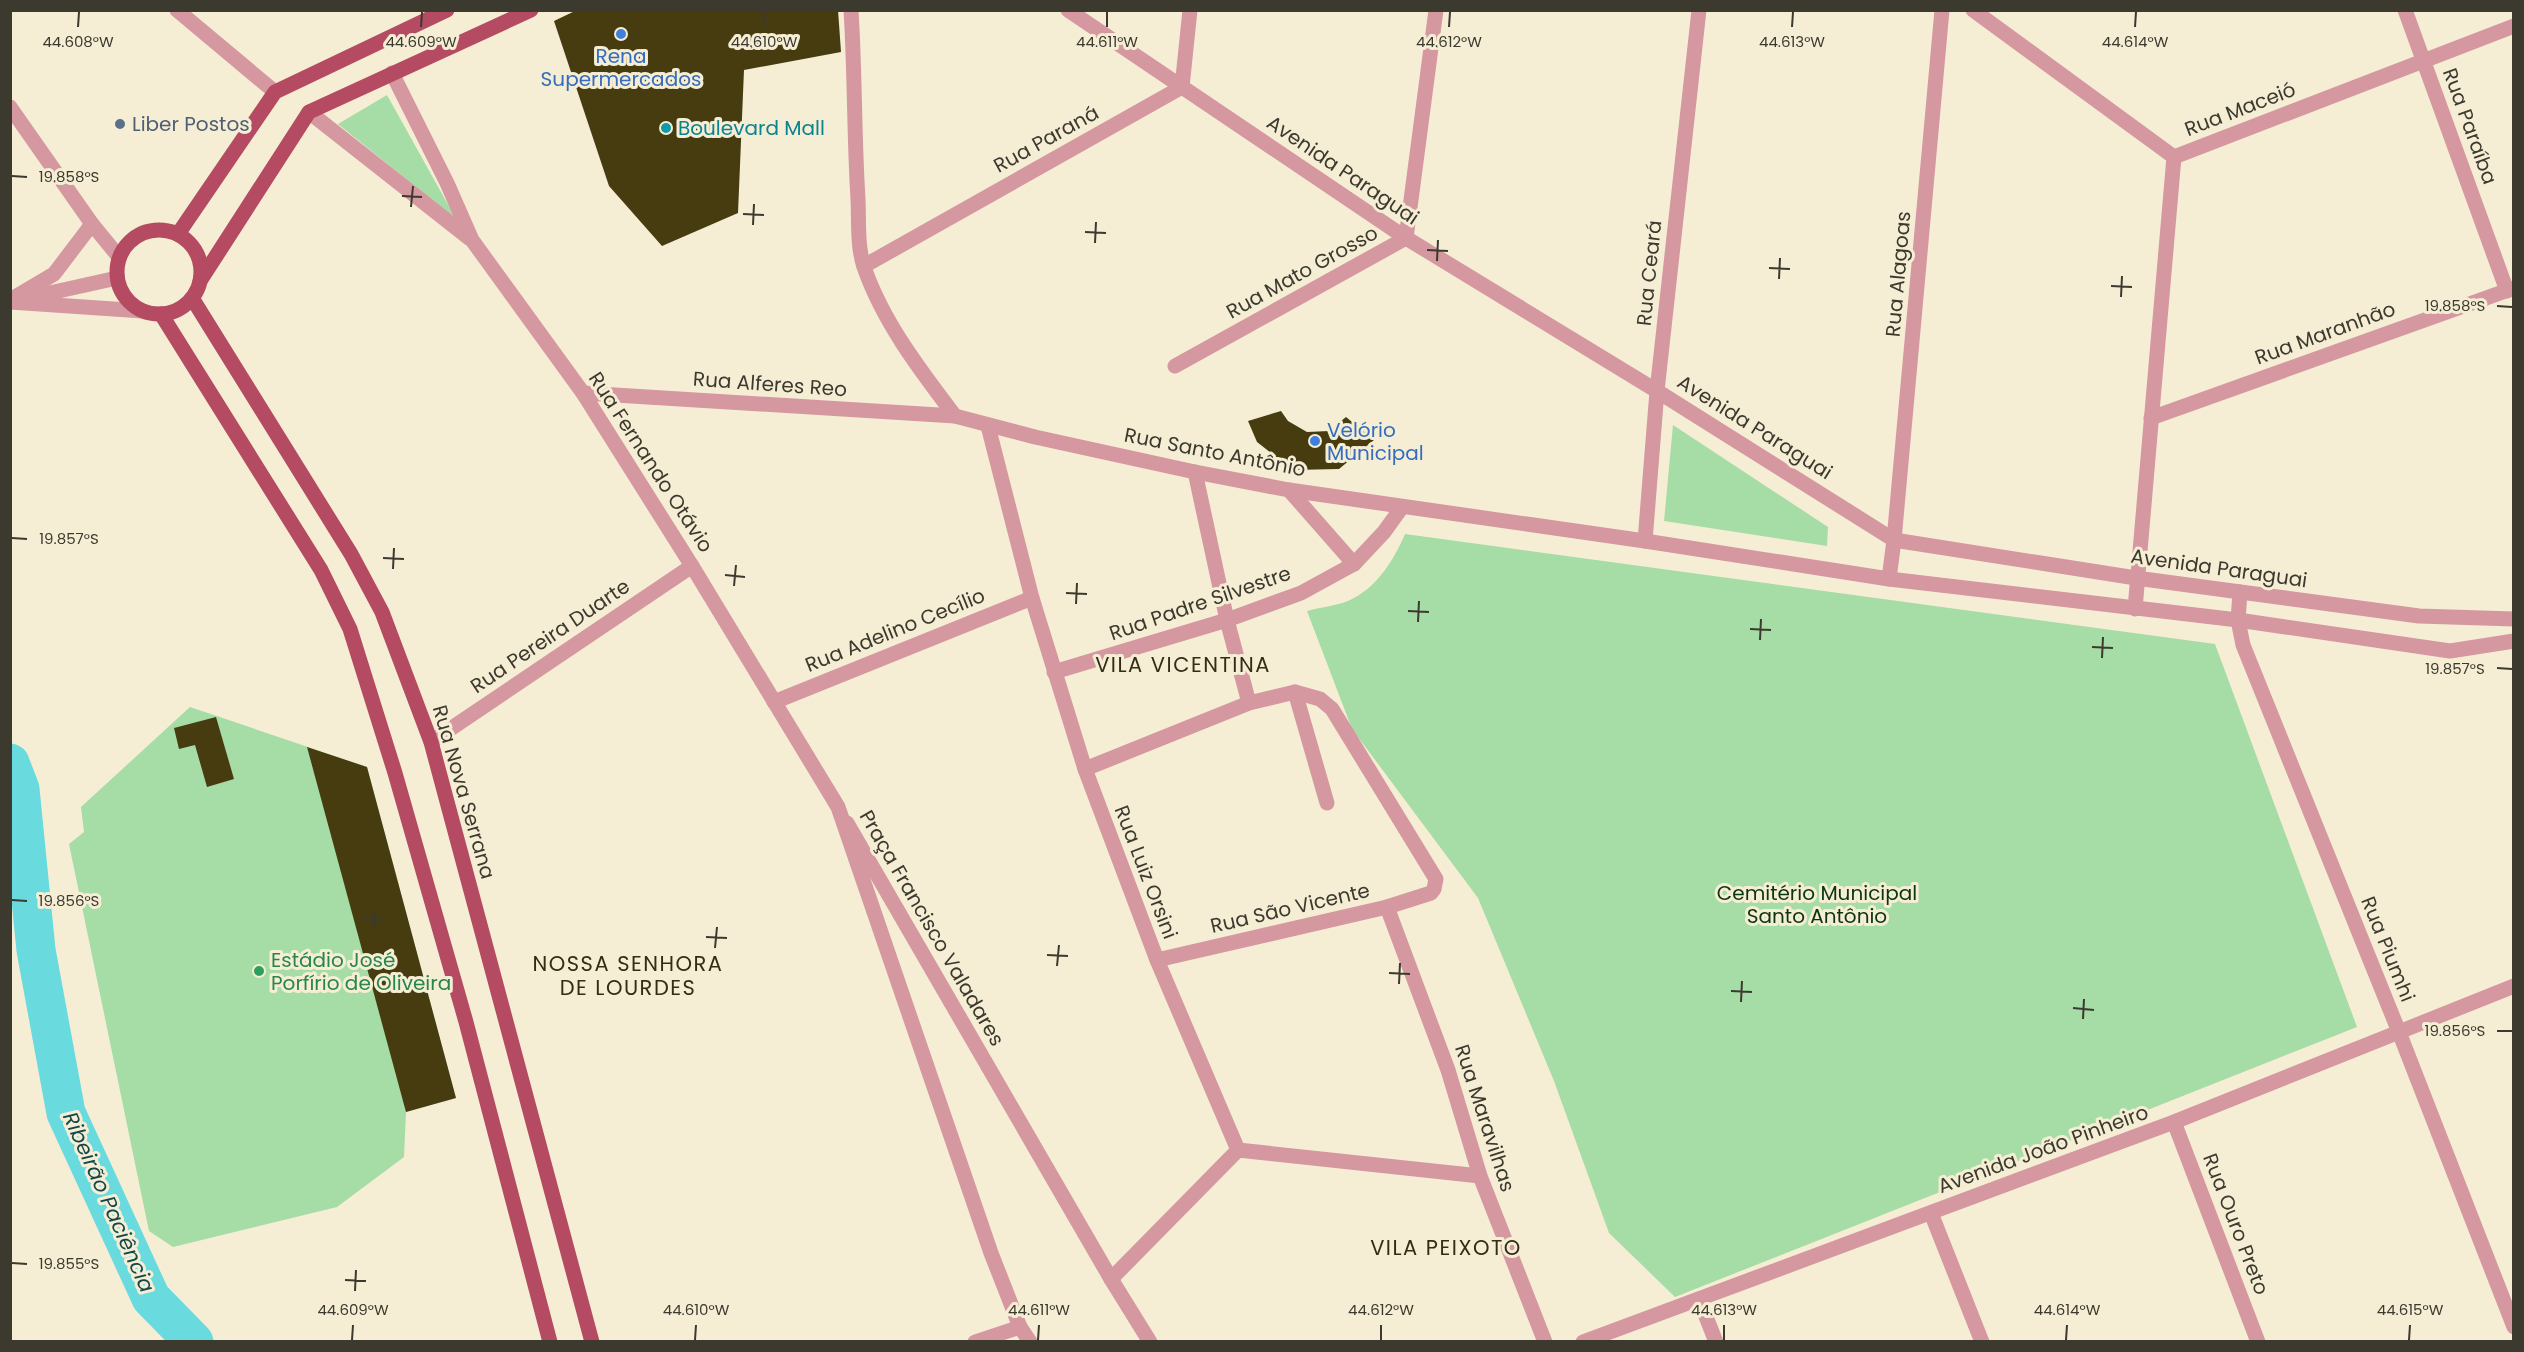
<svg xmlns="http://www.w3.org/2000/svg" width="2524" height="1352" viewBox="0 0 2524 1352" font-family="Poppins,sans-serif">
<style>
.green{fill:#a6dca5}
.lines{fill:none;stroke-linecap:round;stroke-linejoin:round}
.river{stroke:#69dade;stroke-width:39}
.building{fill:#463c10}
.minor{stroke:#d598a1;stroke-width:15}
.tertiary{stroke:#d598a1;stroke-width:15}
.primary{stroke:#b54b62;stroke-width:15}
.ticks{fill:none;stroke:#3c392f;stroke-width:2}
.shop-dot{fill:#3f7fe0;stroke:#f5eed4;stroke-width:2}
.service-dot{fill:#5c6f8a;stroke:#f5eed4;stroke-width:2}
.culture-dot{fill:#0f9aa8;stroke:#f5eed4;stroke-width:2}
.leisure-dot{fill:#2e9e5b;stroke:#f5eed4;stroke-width:2}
.labels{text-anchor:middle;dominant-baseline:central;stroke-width:6;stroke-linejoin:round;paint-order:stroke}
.shop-label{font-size:20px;fill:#366cbe;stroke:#f5eed4}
.street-label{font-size:20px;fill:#3c392f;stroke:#f5eed4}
.service-label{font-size:20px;fill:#4e5e75;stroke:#f5eed4;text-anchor:start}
.culture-label{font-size:20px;fill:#0d838f;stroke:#f5eed4;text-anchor:start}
.park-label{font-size:20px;fill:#0c360f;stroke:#f5eed4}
.leisure-label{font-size:20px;fill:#27864d;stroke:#f5eed4;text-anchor:start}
.neighbourhood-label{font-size:21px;letter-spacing:1.5px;fill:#332d18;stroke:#f5eed4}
.water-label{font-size:21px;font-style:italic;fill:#134749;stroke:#f5eed4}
.ticks-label{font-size:15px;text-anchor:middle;fill:#3c392f;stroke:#f5eed4;stroke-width:6;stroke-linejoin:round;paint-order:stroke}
</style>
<rect width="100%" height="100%" fill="#f5eed4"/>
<!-- green -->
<g class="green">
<polygon points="387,95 456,219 338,124"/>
<polygon points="1673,425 1828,527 1827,546 1664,521"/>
<path d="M1405,534L2215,644L2357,1027L1675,1297L1609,1233L1554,1081L1478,898L1352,729L1307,611C1320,607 1336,606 1348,601C1376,589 1394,560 1405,534Z"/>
<polygon points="190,707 367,767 456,1098 406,1112 404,1157 337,1207 173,1247 149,1231 69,844 84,832 81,807"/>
</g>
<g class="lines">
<!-- river -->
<polyline class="river" points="10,763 20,789 36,950 66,1113 151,1298 194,1342"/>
</g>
<!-- building -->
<g class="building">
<polygon points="577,10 838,10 841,52 744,70 738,213 662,246 609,186 554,21"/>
<polygon points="1281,411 1288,421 1307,432 1329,431 1346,417 1374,440 1339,469 1293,470 1257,442 1248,421"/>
<polygon points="216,717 234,779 207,787 195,745 179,749 174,728"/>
<polygon points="307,747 367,767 456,1098 406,1112"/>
</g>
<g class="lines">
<!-- minor -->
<g class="minor">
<polyline points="177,10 275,92"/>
<path d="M851,10C855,73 854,136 858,199C859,221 857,246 864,267C883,322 920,370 955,416"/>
<polyline points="1068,10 1406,238 1657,391 1894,540 1942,10"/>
<polyline points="1973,10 2174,157"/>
<polyline points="2405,10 2507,291"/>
<polyline points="864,266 1182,87 1190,10"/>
<polyline points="27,298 117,278"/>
<polyline points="10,302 143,311"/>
<polyline points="1175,366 1406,238 1436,10"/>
<polyline points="2151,418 2514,288"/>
<polyline points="988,426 1032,598 1085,769 1157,960 1238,1150"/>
<polyline points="1195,472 1227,620 1249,703"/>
<polyline points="1289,490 1354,564"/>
<polyline points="1645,541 1657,391 1699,10"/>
<polyline points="2240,592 2238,620 2243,645 2399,1032 2514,1327"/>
<polyline points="2135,609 2174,157 2514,26"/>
<polyline points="1054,672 1227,620 1301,593 1354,564 1384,532 1402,507"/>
<polyline points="1295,692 1327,803"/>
<polyline points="774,702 1032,598"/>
<polyline points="431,742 692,566"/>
<polyline points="1085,769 1249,703 1295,692 1320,699 1332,709 1436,879 1434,889 1431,893 1387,907 1157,960"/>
<polyline points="847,823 1111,1279 1150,1342"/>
<polyline points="1387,907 1448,1070 1480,1176 1545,1342"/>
<polyline points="2174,1122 2258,1342"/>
<polyline points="1238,1150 1480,1176"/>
<polyline points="1931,1213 1982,1342"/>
<polyline points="1111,1279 1238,1150"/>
<polyline points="1699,1299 1716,1342"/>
<polyline points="975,1342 1020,1327"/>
</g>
<!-- tertiary -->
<g class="tertiary">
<polyline points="392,73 447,183 472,240 583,393 692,566 838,807 991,1253 1020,1327 1030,1342"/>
<polyline points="10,107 92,224 119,257"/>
<polyline points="309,112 469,238"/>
<polyline points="10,300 54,274 92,224"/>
<polyline points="583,393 955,416 1035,437 1195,472 1289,490 1645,541 1889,579 2238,620 2450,651 2514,641"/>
<polyline points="1889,579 1894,540 2136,578 2419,616 2514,619"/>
<polyline points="1583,1342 2174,1122 2514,986"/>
</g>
<!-- primary -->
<g class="primary">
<circle cx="159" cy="272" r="42"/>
<polyline points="178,234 275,92 447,10"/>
<polyline points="200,281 309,112 531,10"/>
<polyline points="192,298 351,554 382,612 431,742 592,1342"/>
<polyline points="161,314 321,570 350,629 395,773 466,1022 550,1342"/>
</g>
</g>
<!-- ticks -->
<path class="ticks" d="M78,27L79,12M421,27L422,12M764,27L765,12M1107,27V12M1449,27L1450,12M1792,27L1793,12M2135,27L2136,12M12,176L27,177M402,196L422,197M411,207L413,186M743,214L764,215M753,225L754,204M1085,232L1106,233M1095,243L1096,222M1427,250L1448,251M1437,261L1438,240M1769,268L1790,269M1779,279L1780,258M2111,286L2132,287M2121,297L2122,276M2497,306L2512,307M12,538L27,539M383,558L404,559M393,569L394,548M725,575L745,577M734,586L736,565M1066,593L1087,594M1076,604L1077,583M1408,611L1429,612M1418,622L1419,601M1750,629L1771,630M1760,640L1761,619M2092,647L2113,648M2102,658L2103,637M2497,668L2512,669M12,900L27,901M364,919L385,920M374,930L375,909M706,937L727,938M715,948L717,927M1047,955L1068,956M1057,966L1059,945M1389,973L1410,974M1399,984L1400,963M1731,991L1752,992M1741,1002L1742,981M2073,1008L2094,1010M2083,1019L2084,999M2497,1031H2512M12,1263L27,1264M345,1280L366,1281M355,1291L356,1270M352,1340L353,1325M695,1340L696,1325M1038,1340L1039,1325M1381,1340V1325M1724,1340V1325M2066,1340L2067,1325M2409,1340L2410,1325"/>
<!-- markers -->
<g class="shop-dot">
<circle cx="621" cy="34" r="6"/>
<circle cx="1315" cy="441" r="6"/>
</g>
<circle class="service-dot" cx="120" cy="124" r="6"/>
<circle class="culture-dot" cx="666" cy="128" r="6"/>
<circle class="leisure-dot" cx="259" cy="971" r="6"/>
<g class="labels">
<!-- shop labels -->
<g class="shop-label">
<text x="621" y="56">Rena<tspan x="621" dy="23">Supermercados</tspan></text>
<text x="1327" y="430" text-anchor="start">Velório<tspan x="1327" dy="23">Municipal</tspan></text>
</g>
<!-- street labels -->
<g class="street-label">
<text transform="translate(2240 109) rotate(-21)">Rua Maceió</text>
<text transform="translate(2470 126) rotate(70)">Rua Paraíba</text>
<text transform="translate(1046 139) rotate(-29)">Rua Paraná</text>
<text transform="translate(1343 170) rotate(34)">Avenida Paraguai</text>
<text transform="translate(1302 272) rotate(-29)">Rua Mato Grosso</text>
<text transform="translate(1649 273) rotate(-84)">Rua Ceará</text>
<text transform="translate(1898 274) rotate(-85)">Rua Alagoas</text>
<text transform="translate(2325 333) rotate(-20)">Rua Maranhão</text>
<text transform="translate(770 384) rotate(4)">Rua Alferes Reo</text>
<text transform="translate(1755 427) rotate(32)">Avenida Paraguai</text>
<text transform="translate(1215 452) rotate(11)">Rua Santo Antônio</text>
<text transform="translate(651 462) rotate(57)">Rua Fernando Otávio</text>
<text transform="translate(2219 568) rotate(8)">Avenida Paraguai</text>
<text transform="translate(1200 603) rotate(-19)">Rua Padre Silvestre</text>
<text transform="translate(895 630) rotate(-22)">Rua Adelino Cecílio</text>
<text transform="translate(550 636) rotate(-34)">Rua Pereira Duarte</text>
<text transform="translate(464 792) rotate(74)">Rua Nova Serrana</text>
<text transform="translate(1146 872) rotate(69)">Rua Luiz Orsini</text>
<text transform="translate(1290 908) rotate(-13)">Rua São Vicente</text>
<text transform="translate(932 928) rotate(60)">Praça Francisco Valadares</text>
<text transform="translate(2388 949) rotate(68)">Rua Piumhi</text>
<text transform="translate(1485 1118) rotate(72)">Rua Maravilhas</text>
<text transform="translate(2043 1149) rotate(-20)">Avenida João Pinheiro</text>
<text transform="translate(2236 1224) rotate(69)">Rua Ouro Preto</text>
</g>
<!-- service labels -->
<g class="service-label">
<text x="132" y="124">Liber Postos</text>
</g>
<!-- culture labels -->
<g class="culture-label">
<text x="678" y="128">Boulevard Mall</text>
</g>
<!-- park labels -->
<g class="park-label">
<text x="1817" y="893">Cemitério Municipal<tspan x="1817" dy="23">Santo Antônio</tspan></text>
</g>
<!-- leisure labels -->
<g class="leisure-label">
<text x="271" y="960">Estádio José<tspan x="271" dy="23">Porfírio de Oliveira</tspan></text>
</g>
<!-- neighbourhood labels -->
<g class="neighbourhood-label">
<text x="1183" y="664">VILA VICENTINA</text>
<text x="628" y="963">NOSSA SENHORA<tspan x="628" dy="24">DE LOURDES</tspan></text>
<text x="1446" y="1247">VILA PEIXOTO</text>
</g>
<!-- water labels -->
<g class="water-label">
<text transform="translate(109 1202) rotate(66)">Ribeirão Paciência</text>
</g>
</g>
<g class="ticks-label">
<text x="78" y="47">44.608°W</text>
<text x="421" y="47">44.609°W</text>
<text x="764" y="47">44.610°W</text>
<text x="1107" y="47">44.611°W</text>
<text x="1449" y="47">44.612°W</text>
<text x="1792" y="47">44.613°W</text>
<text x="2135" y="47">44.614°W</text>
<text x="69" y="182">19.858°S</text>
<text x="2455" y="311">19.858°S</text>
<text x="69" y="544">19.857°S</text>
<text x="2455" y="674">19.857°S</text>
<text x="69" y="906">19.856°S</text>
<text x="2455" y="1036">19.856°S</text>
<text x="69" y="1269">19.855°S</text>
<text x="353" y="1315">44.609°W</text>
<text x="696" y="1315">44.610°W</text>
<text x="1039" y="1315">44.611°W</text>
<text x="1381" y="1315">44.612°W</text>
<text x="1724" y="1315">44.613°W</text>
<text x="2067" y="1315">44.614°W</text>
<text x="2410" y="1315">44.615°W</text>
</g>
<!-- border -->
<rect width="2524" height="1352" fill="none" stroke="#3c392f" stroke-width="24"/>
</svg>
